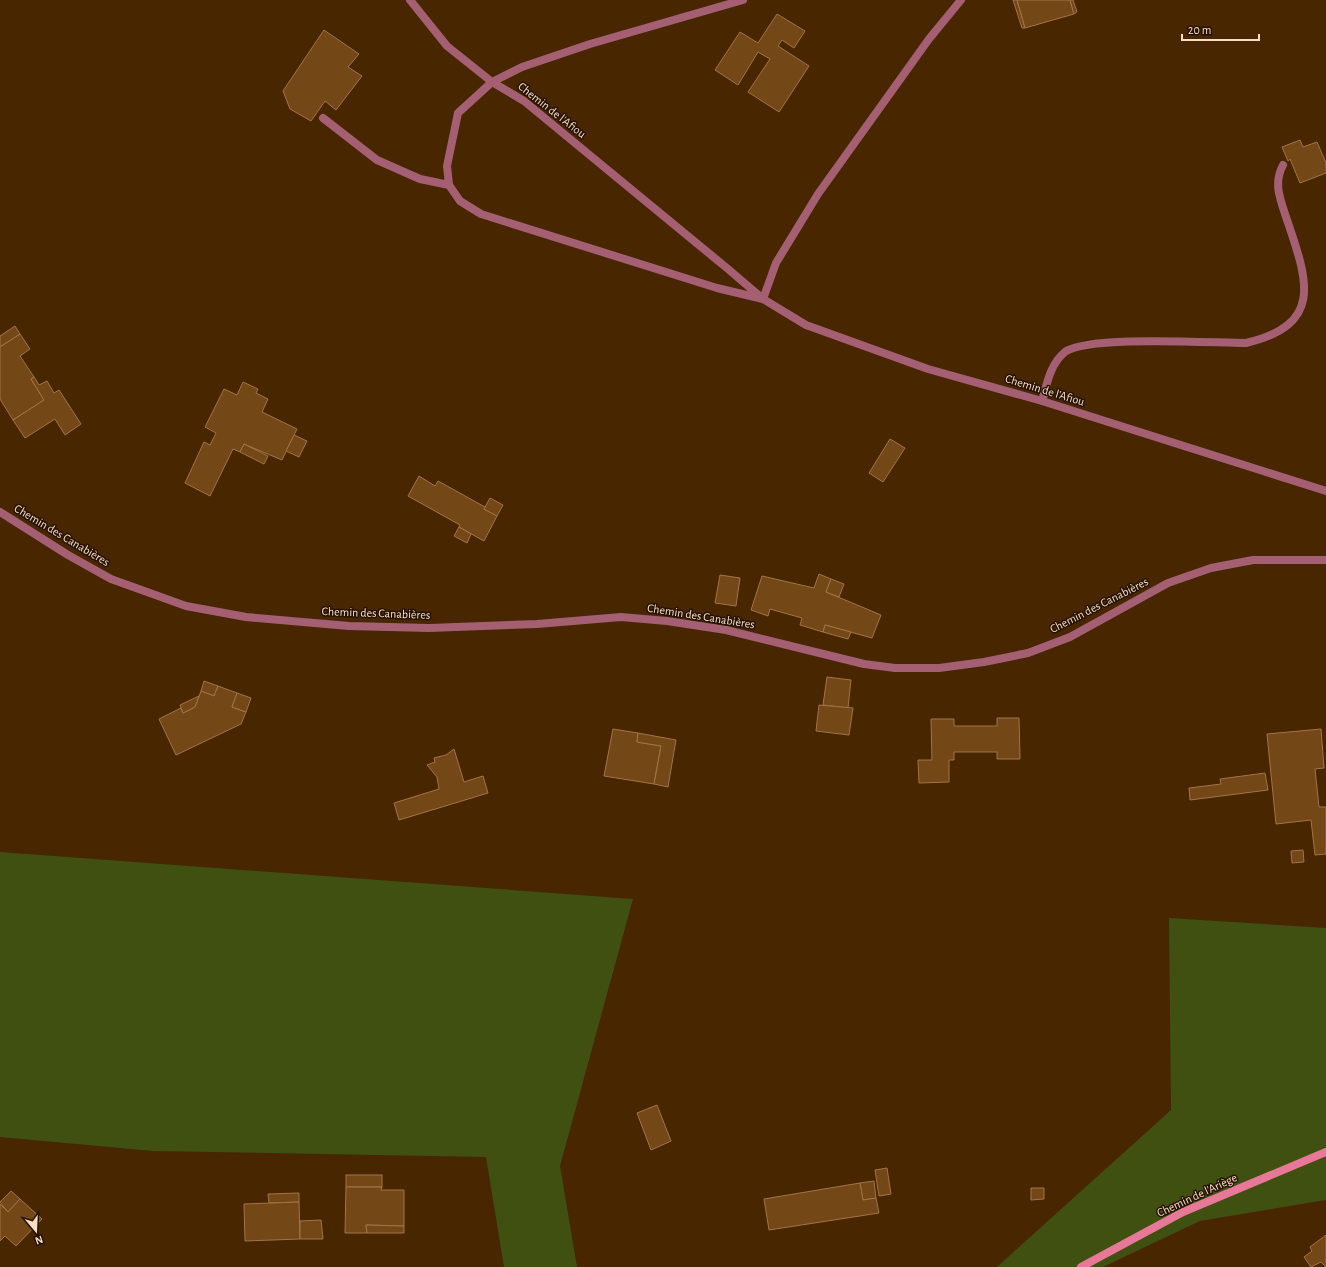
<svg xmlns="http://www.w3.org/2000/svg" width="1326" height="1267" viewBox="0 0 1326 1267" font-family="'Alegreya Sans',sans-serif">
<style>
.green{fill:#405010}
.building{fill:#744716;stroke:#a47446}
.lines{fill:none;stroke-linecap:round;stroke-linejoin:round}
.lane{stroke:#a55f72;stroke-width:8}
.street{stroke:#a55f72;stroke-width:8}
.secondary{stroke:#e77897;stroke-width:8}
.labels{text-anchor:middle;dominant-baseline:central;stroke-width:3;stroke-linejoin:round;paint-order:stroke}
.street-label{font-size:12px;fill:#f8ddc6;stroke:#251202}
</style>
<rect width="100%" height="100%" fill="#472600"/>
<!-- green -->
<g class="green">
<polygon points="0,852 633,899 560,1166 577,1267 504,1267 486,1157 153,1151 0,1137"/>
<polygon points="1169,918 1326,928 1326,1200 1200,1221 1103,1267 997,1267 1171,1110"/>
</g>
<!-- building -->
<g class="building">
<polygon points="1013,0 1017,0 1025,28 1022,28"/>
<polygon points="1017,0 1070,0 1074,14 1025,28"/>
<polygon points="1070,0 1073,0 1077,12 1074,14"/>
<polygon points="777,14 805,31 794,48 782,40 778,46 809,66 779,112 748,92 770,59 758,52 738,85 715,70 740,32 758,43"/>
<polygon points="324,30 359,54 348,67 362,76 336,110 325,101 311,121 290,109 283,91"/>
<polygon points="1300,140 1303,147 1317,142 1326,163 1326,173 1300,183 1290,159 1288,161 1282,147"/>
<polygon points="15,326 20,334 0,347 0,336"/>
<polygon points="20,334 30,349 20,356 34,377 31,379 44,400 13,420 0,399 0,347"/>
<polygon points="34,377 39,385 47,381 54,393 59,390 81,424 65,435 55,419 25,438 13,420 44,400 31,379"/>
<polygon points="243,382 258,389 256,393 268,399 262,412 297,429 282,460 244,444 240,452 233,449 210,496 185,483 204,442 210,445 216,433 205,427 224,389 237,395"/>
<polygon points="294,435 307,441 299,457 286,451"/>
<polygon points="890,439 905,448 883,482 869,473"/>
<polygon points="244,444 268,456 264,464 240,452"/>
<polygon points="419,476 435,486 438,481 485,507 484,509 497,516 484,541 459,527 460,525 408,496"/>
<polygon points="490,498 503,505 497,516 484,509"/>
<polygon points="459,527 471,534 467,543 454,536"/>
<polygon points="819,574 831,579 826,592 881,615 872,638 825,625 823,632 800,625 802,618 770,609 768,616 751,610 762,576 814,588"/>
<polygon points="720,575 740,578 736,606 715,603"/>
<polygon points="831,579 844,584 839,597 826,592"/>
<polygon points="825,625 851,632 848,639 823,632"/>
<polygon points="827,677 851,680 848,708 823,705"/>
<polygon points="204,681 218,686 214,696 201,691"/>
<polygon points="218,686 237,693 232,707 246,712 241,724 176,755 159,719 181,708 183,713 195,707 201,691 214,696"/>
<polygon points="237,693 251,698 246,712 232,707"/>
<polygon points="199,696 195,707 183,713 180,705"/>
<polygon points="819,705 853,708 849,735 816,731"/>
<polygon points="997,718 1019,718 1020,759 997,759 997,752 954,752 954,760 949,760 949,782 919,783 918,760 932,760 931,719 954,719 954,726 997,726"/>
<polygon points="613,729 638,733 637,742 661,746 654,784 604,776"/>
<polygon points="1321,729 1324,768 1315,769 1319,807 1326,807 1326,854 1315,855 1311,820 1276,824 1267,734"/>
<polygon points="638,733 676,740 668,787 654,784 661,746 637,742"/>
<polygon points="454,749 464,782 483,776 488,793 399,820 394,803 439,789 437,777 427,765 435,762 434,758 446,755"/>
<polygon points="1265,773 1268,790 1190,800 1189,788 1221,784 1220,779"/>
<polygon points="1303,850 1304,862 1292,863 1291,851"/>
<polygon points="657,1105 671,1141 651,1150 637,1113"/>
<polygon points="887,1168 891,1194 879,1196 875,1170"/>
<rect x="346" y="1175" width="36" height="12"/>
<polygon points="874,1181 876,1198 863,1200 860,1183"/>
<polygon points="860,1183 863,1200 876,1198 879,1213 769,1230 764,1199"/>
<polygon points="346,1187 382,1187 381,1190 404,1190 404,1226 366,1225 367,1233 345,1233"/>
<polygon points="1031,1188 1044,1188 1044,1199 1031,1200"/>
<polygon points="11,1191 20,1199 8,1212 0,1202"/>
<polygon points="299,1193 299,1202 269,1203 268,1194"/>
<polygon points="20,1199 42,1219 16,1246 5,1236 0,1241 0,1204 8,1212"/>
<polygon points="299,1202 300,1239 245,1241 244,1204"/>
<polygon points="321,1220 323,1239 300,1239 300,1221"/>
<polygon points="366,1225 404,1226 404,1233 367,1233"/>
<polygon points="1326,1235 1326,1267 1321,1262 1311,1267 1304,1257 1312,1251 1310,1247"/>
</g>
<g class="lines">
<!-- lane -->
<g class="lane">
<polyline points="410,0 447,46 492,82 522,67 590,44 743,0"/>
<polyline points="323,118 377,160 420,179 449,185"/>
<polyline points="763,299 776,263 818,194 929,39 961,0"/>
<path d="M1042,401C1047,384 1050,364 1065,352C1088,335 1212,343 1246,343C1326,324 1307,279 1285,214C1279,196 1274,182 1283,165"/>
</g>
<!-- street -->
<g class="street">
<polyline points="763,299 717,288 481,214 460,201 449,185 447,166 458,113 492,82 524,101 728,269 763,299 806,325 928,369 1042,401 1326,491"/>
<polyline points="0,512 68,555 111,579 186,606 246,617 349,626 429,628 537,624 621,617 667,621 726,630 864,664 895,668 939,668 984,662 1028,653 1070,637 1168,583 1211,568 1253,560 1326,560"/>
</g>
<!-- secondary -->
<polyline class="secondary" points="1081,1267 1183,1212 1326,1152"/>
</g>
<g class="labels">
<!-- street labels -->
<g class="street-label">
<text transform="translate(552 110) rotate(38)">Chemin de l'Afiou</text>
<text transform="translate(1045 390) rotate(17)">Chemin de l'Afiou</text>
<text transform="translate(62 535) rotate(31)">Chemin des Canabières</text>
<text transform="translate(1099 605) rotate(-27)">Chemin des Canabières</text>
<text transform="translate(376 613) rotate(2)">Chemin des Canabières</text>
<text transform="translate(701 616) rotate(9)">Chemin des Canabières</text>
<text transform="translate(1197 1195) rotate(-25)">Chemin de l'Ariège</text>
</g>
</g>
<!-- north arrow -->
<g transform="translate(36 1231) rotate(161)" stroke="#251202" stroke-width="3" paint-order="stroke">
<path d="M0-3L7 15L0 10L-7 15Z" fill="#f8ddc6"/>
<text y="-6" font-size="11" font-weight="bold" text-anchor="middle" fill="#f8ddc6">N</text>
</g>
<!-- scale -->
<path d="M1182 34v6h77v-6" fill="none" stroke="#f8ddc6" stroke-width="2"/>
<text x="1188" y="34" font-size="12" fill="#f8ddc6" stroke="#251202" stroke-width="3" paint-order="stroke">20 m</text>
</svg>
